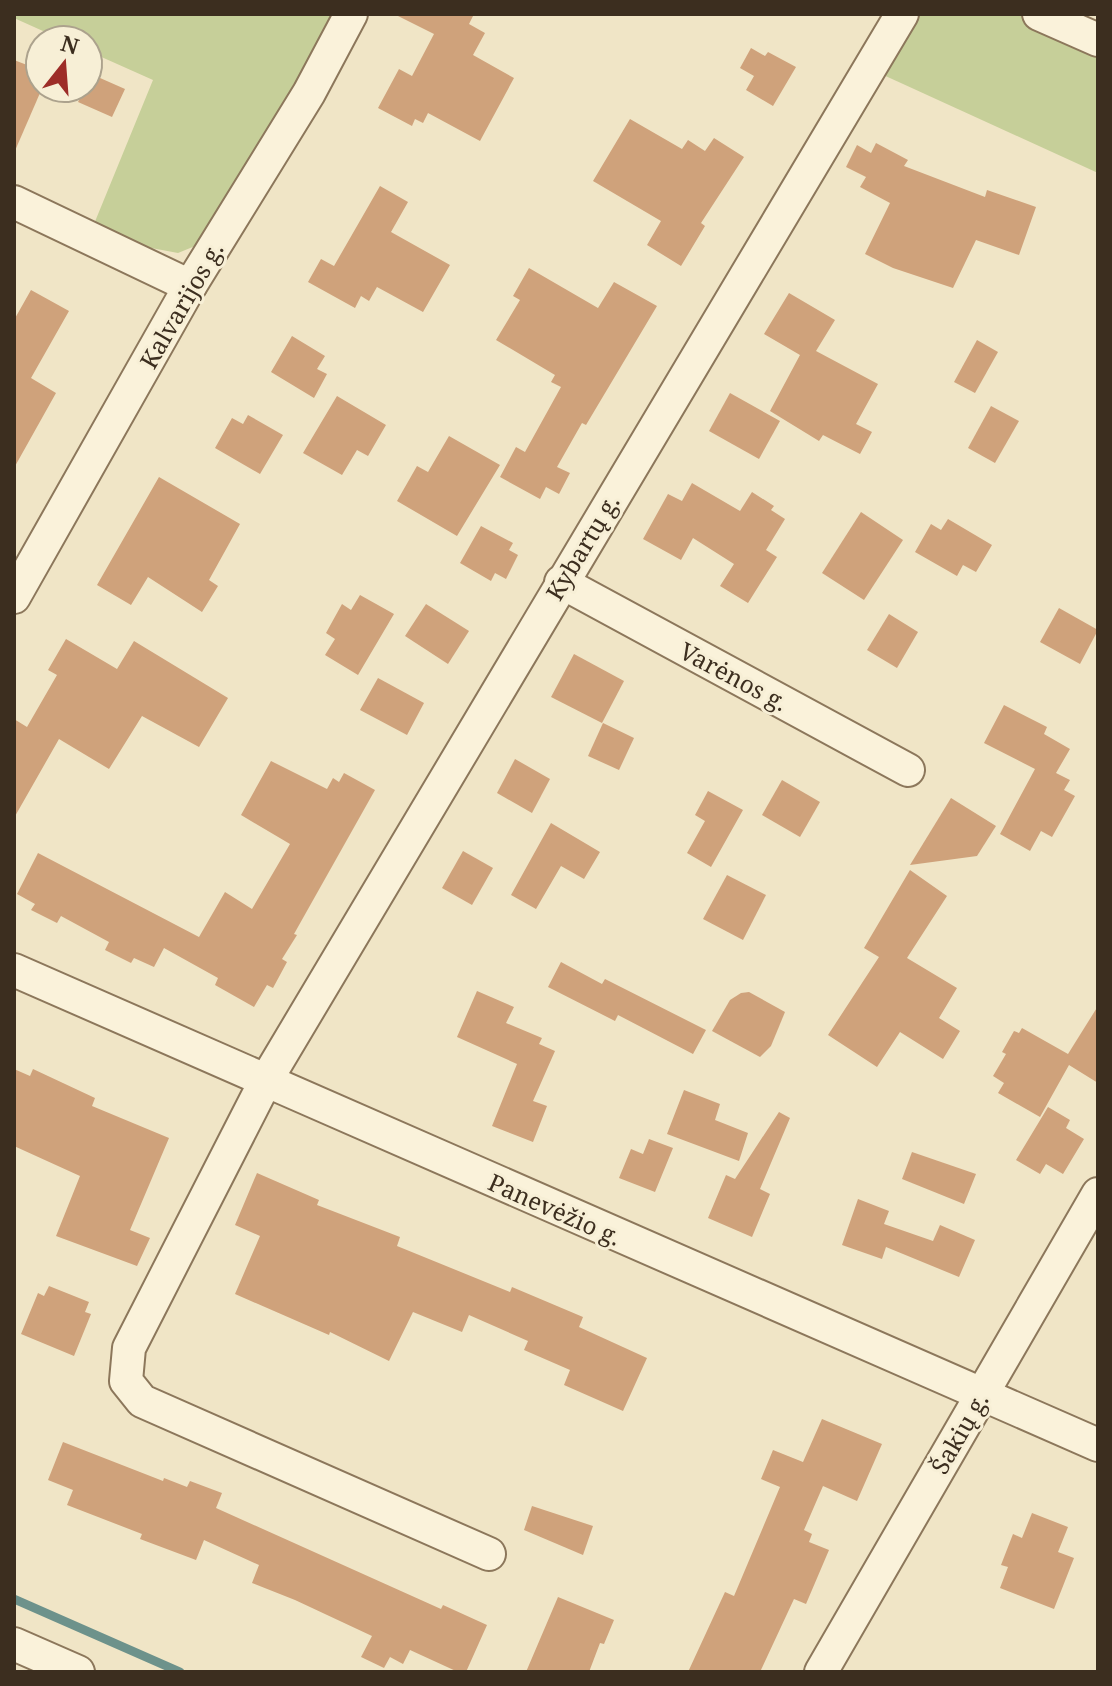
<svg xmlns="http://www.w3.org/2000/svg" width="1112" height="1686" viewBox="0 0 1112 1686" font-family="'Noto Serif',serif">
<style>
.green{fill:#c6cf99}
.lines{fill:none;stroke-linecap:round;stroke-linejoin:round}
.stream{stroke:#6d928b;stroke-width:9}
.building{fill:#cfa27b}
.street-casing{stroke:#8c775b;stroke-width:36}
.street{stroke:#faf2da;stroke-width:32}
.labels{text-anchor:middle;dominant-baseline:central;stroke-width:6;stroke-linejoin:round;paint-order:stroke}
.street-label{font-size:24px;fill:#3c2e1f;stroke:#f7efd6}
</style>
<rect width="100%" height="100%" fill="#f0e5c6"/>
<!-- green -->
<g class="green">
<polygon points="14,14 338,14 200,244 178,253 146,247 94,224 153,80 88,51 88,40 63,40 14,18"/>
<polygon points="902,14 1041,14 1098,39 1098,173 868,68"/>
</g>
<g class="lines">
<!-- stream -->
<polyline class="stream" points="14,1599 180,1672"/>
</g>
<!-- building -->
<g class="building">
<polygon points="394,14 474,14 469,24 485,33 473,55 514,78 480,141 428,113 423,123 415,119 412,126 378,108 399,69 412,76 434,34"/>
<polygon points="751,48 765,56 768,52 796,67 773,106 746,90 754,76 740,68"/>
<polygon points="14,60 40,70 40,93 14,153"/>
<polygon points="91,74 125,89 112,117 78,102 85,88 88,88"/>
<polygon points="630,119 682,149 688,140 705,151 714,138 744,157 701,223 705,226 681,266 647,245 661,221 593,181"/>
<polygon points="876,143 908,160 904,166 985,197 987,190 1036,207 1019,255 976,240 953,288 893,268 865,254 890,203 860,187 866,177 846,167 857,145 871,153"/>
<polygon points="380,186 408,202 391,232 450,265 423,312 377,287 369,301 361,296 355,308 308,282 321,259 334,266"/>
<polygon points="529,268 598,308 614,282 657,306 586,425 582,423 557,467 570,473 559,494 546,487 540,499 500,477 516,447 525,452 561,387 551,382 555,375 496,340 520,300 513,296"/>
<polygon points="31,290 69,311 31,378 56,393 14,468 14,320"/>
<polygon points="789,293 835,320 816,351 878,384 856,424 872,432 860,454 823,435 819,441 770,411 800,355 764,334"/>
<polygon points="292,336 325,356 317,369 327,374 314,398 271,372"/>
<polygon points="977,340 998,352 975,393 954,382"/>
<polygon points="730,393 780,421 759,459 709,431"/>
<polygon points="337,396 386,425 368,456 357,450 342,475 303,453"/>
<polygon points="991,406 1019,421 995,463 968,448"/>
<polygon points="248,415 283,435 260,474 215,448 232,418 243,424"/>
<polygon points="449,436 500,465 457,536 397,501 417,466 428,472"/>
<polygon points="159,477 240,524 209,580 218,586 202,612 148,577 131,605 97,585"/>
<polygon points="692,483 740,511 752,492 774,506 771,510 785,519 766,550 777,557 748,603 720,586 734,564 693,538 681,560 643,539 668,494 682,501"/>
<polygon points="861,512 903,540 864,600 822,573"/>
<polygon points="948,519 992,545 976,572 963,565 957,576 915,552 931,524 941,530"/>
<polygon points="481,526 513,543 509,550 518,555 506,579 495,573 491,581 460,563"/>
<polygon points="360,595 394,614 358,675 325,655 335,639 326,633 342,604 351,610"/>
<polygon points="426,604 469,631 448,664 405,636"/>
<polygon points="1059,608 1098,630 1080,664 1040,642"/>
<polygon points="889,614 918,632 897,668 867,650"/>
<polygon points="66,639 117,669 134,641 228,698 199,747 142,716 109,769 59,739 14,818 14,719 27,727 57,675 48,670"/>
<polygon points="574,654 624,681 602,723 551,697"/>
<polygon points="378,678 424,703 407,735 360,710"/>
<polygon points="1004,705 1047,727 1044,734 1070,749 1056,773 1070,780 1064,790 1075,796 1052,837 1041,831 1030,851 1000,834 1035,769 984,743"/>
<polygon points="603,723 634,738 619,770 588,756"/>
<polygon points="515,759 550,779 532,813 497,793"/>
<polygon points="271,761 327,789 333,778 339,782 344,773 375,790 294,934 297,935 282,959 287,962 273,988 267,985 254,1007 215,985 218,978 164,948 154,967 134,958 131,963 105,950 109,942 61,916 57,923 31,910 35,904 17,894 38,853 199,937 225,892 252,909 290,844 241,815"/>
<polygon points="782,780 820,802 800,837 762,815"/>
<polygon points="708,791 743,810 711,867 687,853 705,821 695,815"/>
<polygon points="951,798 996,826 977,856 910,865"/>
<polygon points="551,823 600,852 584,879 561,866 536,909 511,895"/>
<polygon points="463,851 493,868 472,905 442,888"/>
<polygon points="910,870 947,896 907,958 957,988 939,1018 960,1031 943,1059 900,1032 877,1067 828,1035 879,957 864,948"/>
<polygon points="727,875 766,895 743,940 703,919"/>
<polygon points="561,962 602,984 605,979 706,1030 693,1054 618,1015 615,1021 548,987"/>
<polygon points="477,991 514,1007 506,1023 542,1038 539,1044 555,1051 533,1101 547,1106 533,1142 492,1126 517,1064 457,1037"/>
<polygon points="749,992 785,1012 771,1046 760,1057 712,1031 730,1000 741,993"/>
<polygon points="1098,1006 1098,1083 1069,1065 1040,1117 998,1093 1004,1083 993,1076 1006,1054 1002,1052 1014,1031 1019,1033 1022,1028 1068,1054"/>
<polygon points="14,1069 30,1076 33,1069 95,1098 92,1106 169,1138 130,1230 150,1238 137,1266 56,1236 80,1176 14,1146"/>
<polygon points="684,1090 720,1104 715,1120 748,1133 739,1161 667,1134"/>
<polygon points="1048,1107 1070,1120 1066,1128 1084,1139 1063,1174 1046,1164 1040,1174 1016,1160"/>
<polygon points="779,1112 790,1118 760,1189 770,1194 752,1237 708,1218 726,1175 735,1179"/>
<polygon points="649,1139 673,1148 655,1192 619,1178 631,1149 643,1154"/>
<polygon points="912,1152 976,1174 964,1204 902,1179"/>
<polygon points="257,1173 319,1200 317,1205 400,1237 397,1246 510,1292 512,1287 583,1317 579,1327 647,1358 623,1411 564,1385 570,1370 524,1350 528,1341 469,1315 462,1332 413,1312 389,1361 330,1332 329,1335 235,1294 260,1236 235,1225"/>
<polygon points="858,1199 889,1211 884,1224 933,1241 940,1225 975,1240 959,1277 886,1247 882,1259 842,1245"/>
<polygon points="49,1286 89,1302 85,1312 91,1314 74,1356 21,1334 38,1293 44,1296"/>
<polygon points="822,1419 882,1444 857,1501 823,1486 804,1530 812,1534 809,1542 829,1550 806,1604 794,1599 760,1672 688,1672 725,1592 734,1596 780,1487 761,1479 773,1450 803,1462"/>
<polygon points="63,1442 163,1481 164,1478 187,1487 190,1481 222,1493 216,1508 441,1609 443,1605 487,1625 466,1672 458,1672 410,1650 403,1664 390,1657 384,1668 361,1657 372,1636 295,1600 252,1583 259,1565 204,1540 196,1560 140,1539 142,1534 67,1505 73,1490 48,1480"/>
<polygon points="532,1506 593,1526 583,1555 524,1530"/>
<polygon points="1032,1513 1068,1527 1058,1552 1074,1558 1054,1609 1000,1588 1008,1567 1001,1565 1013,1534 1022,1538"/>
<polygon points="558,1597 614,1620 604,1644 600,1643 589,1672 526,1672"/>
</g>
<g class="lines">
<defs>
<g id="street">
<polyline points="1039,14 1098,40"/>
<polyline points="14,202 190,286"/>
<polyline points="561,582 908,770"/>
<polyline points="14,597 190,286 309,93 351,14"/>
<polyline points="14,970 1098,1445"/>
<polyline points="489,1554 142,1401 126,1381 129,1348 265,1082 902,14"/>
<polyline points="14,1644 78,1672"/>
<polyline points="821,1672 1098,1194"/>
</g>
</defs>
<!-- street casing -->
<use href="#street" class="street-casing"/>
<!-- street -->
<use href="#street" class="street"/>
</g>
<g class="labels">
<!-- street labels -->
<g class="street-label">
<text transform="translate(181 305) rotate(-60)">Kalvarijos g.</text>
<text transform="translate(582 547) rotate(-59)">Kybartų g.</text>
<text transform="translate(734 676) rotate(28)">Varėnos g.</text>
<text transform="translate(555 1209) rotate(24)">Panevėžio g.</text>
<text transform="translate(959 1433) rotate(-60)">Šakių g.</text>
</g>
</g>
<!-- border -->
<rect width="1112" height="1686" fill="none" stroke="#3c2e1f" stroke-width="32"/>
<!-- north arrow -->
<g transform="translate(64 64) rotate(17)"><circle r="38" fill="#f7efd6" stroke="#aca28d" stroke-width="2"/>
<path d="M0-6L14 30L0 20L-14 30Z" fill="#9d2d28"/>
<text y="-12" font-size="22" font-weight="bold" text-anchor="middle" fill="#3c2e1f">N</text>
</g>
</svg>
